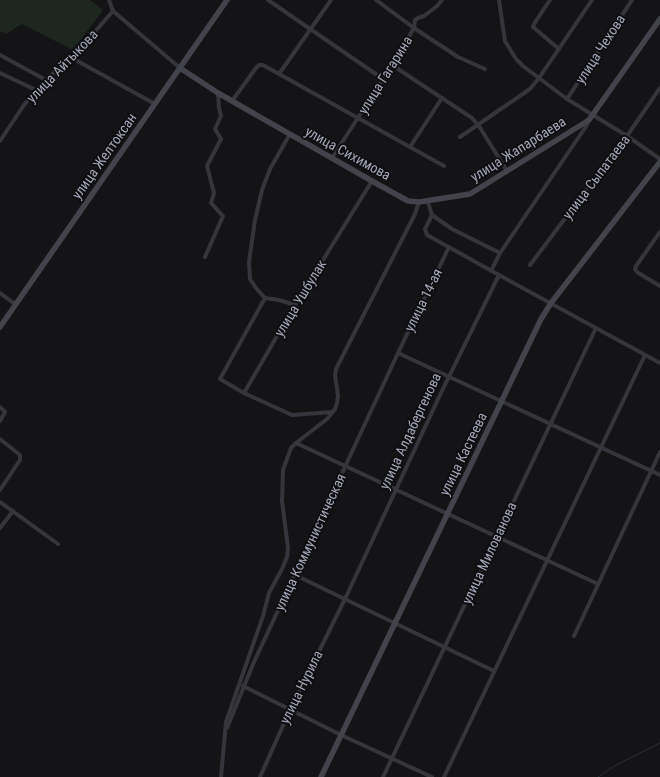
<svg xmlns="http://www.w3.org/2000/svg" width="660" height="777" viewBox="0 0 660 777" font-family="'Roboto Condensed',sans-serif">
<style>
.green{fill:#1e2620}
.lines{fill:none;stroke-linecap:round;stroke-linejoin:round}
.stream{stroke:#29303b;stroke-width:1}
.street{stroke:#35353b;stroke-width:4}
.secondary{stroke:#43434c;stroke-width:5.5}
.labels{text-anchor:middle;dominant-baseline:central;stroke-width:4;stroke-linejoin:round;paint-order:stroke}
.street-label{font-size:14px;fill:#a5a7b8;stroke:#0f0f11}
</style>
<rect width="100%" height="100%" fill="#141416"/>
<!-- green -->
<polygon class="green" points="0,0 90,0 103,10 73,50 22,24 6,34 0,31"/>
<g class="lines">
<!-- stream -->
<polyline class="stream" points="598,777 618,764 660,743"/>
<!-- street -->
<g class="street">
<polyline points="109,0 113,11 180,68"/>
<polyline points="268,0 383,79"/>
<polyline points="376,0 414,28 458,57 485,69"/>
<polyline points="499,0 505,41 516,59 523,66 567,99 627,136 660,159"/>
<polyline points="550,0 534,24 533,27 559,49"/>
<polyline points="0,55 46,80"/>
<polyline points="72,58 155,104"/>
<polyline points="392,65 472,118 479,126 507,171"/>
<polyline points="0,73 36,90"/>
<polyline points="279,74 331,0"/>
<polyline points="567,99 632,0"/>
<polyline points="232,101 256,68 259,65 263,65 358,118 444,166"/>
<polyline points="290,134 270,169 262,190 255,220 249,262 250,279 256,288 265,298 220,379 244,393 295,305 372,181"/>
<polyline points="460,137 530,89 539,78 592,0"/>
<polyline points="0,141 24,105 36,90 56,71 72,58 113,11"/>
<polyline points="410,147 442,98"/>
<polyline points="332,158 392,65 414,28 415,20 418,18 424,16 437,6 442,0"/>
<polyline points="428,202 432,215 452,229 500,253"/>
<polyline points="432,215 425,229 427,235 499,275 660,363"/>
<polyline points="660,232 636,266 635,269 637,272 660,286"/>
<polyline points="205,257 223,216 211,203 214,193 207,166 221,139 215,129 221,116 219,108 218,93"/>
<polyline points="530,265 627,136 660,88"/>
<polyline points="491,271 500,253 587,125 589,120"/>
<polyline points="0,293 15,304"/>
<polyline points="265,298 279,300 295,305"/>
<polyline points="398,353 660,475"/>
<polyline points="244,393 292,415 333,412"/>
<polyline points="0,407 5,412 0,421"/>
<polyline points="0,439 20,455 20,460 0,490"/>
<polyline points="296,443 598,584"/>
<polyline points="0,502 58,544"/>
<polyline points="0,528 13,511"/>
<polyline points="295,575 494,671"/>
<polyline points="574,636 660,452"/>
<polyline points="243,686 341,735 432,777"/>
<polyline points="227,728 254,662 398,353 449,247"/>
<polyline points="221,777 226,722 263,616 269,593 282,569 287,557 288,548 282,501 283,470 291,448 296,443 327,419 335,409 337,403 338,396 335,375 336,369 415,214 419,202"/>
<polyline points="260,777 290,710 345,599 440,395 499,275"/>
<polyline points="383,777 596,328"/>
<polyline points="444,777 645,355"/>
</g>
<!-- secondary -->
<g class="secondary">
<polyline points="180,68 218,93 372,181 408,201 419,202 470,194 589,120 660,19"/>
<polyline points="0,327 227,0"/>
<polyline points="321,777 541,319 551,303 660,162"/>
</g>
</g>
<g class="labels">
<!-- street labels -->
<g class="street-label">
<text transform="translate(600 49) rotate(-57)">улица Чехова</text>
<text transform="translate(62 66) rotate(-46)">улица Айтыкова</text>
<text transform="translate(385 75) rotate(-58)">улица Гагарина</text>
<text transform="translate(518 149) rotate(-32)">улица Жапарбаева</text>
<text transform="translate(348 153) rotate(29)">улица Сихимова</text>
<text transform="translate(104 156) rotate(-55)">улица Желтоксан</text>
<text transform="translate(596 177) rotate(-53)">улица Сыпатаева</text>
<text transform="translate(300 298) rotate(-59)">улица Ушбулак</text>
<text transform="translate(423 300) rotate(-64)">улица 14-ая</text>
<text transform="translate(410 431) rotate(-65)">улица Алдабергенова</text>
<text transform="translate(463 454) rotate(-64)">улица Кастеева</text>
<text transform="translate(310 542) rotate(-65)">улица Коммунистическая</text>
<text transform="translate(489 553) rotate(-65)">улица Милованова</text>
<text transform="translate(301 687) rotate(-64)">улица Нурила</text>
</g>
</g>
</svg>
